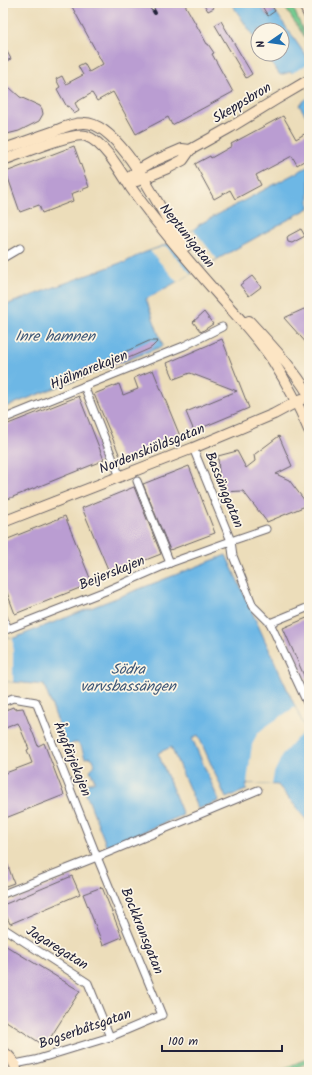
<svg xmlns="http://www.w3.org/2000/svg" width="312" height="1075" viewBox="0 0 312 1075" font-family="Kalam,sans-serif">
<style>
.green{fill:#76cc91;stroke:#4c7766}
.water{fill:#6db7e5;stroke:#486c90}
.pier{fill:#ecddba}
.building{fill:#ba9dd2}
.lines{fill:none;stroke-linecap:round;stroke-linejoin:round}
.street-casing{stroke:#696367;stroke-width:9}
.secondary-casing{stroke:#696367;stroke-width:12}
.street{stroke:#fff;stroke-width:7}
.secondary{stroke:#fce5c4;stroke-width:10}
.rail-casing{stroke:#22223b;stroke-width:4}
.rail{stroke:#fcf5e5;stroke-width:2.5;stroke-dasharray:8;stroke-linecap:butt}
.labels{text-anchor:middle;dominant-baseline:central;stroke-width:3.5;stroke-linejoin:round;paint-order:stroke}
.street-label{font-size:14px;fill:#22223b;stroke:#fcf5e5}
.water-label{font-size:15px;font-style:italic;fill:#3c5676;stroke:#fcf5e5}
</style>
<rect width="100%" height="100%" fill="#fcf5e5"/>
<filter id="ink" filterUnits="userSpaceOnUse"><feTurbulence type="fractalNoise" baseFrequency=".025" numOctaves="2"/><feDisplacementMap in="SourceGraphic" scale="8" xChannelSelector="R" yChannelSelector="G"/><feConvolveMatrix kernelMatrix="1 2 1 2 8 2 1 2 1" color-interpolation-filters="sRGB"/></filter>
<filter id="wash" filterUnits="userSpaceOnUse"><feTurbulence type="fractalNoise" baseFrequency=".012" numOctaves="4" result="noise"/><feDisplacementMap in="SourceGraphic" scale="16" xChannelSelector="R" yChannelSelector="G"/><feGaussianBlur stdDeviation="0.9" result="paint"/><feColorMatrix in="noise" values="0 0 0 0 0 0 0 0 0 0 0 0 0 0 0 0 0 1.4 0 .05"/><feComposite in="paint" operator="in"/></filter>
<g filter="url(#wash)">
<rect width="100%" height="100%" fill="#ecddba"/>
<!-- green -->
<g class="green">
<polygon points="282,3 291,3 308,42"/>
<polygon points="309,1058 309,1062 286,1072 275,1072"/>
</g>
<!-- water -->
<g class="water">
<polygon points="231,3 259,3 267,16 275,11 308,59 307,64 309,67 309,120 299,105 305,100 306,99 292,73 290,72 280,75 265,54 282,54 282,30 258,30 258,43"/>
<path d="M309,166V208L146,299L163,346L3,408V306L123,262L124,263C129,260 135,257 141,254C161,246 184,240 200,224Z"/>
<path d="M226,555L309,737V823L278,785L247,783L246,790L226,798L198,735L192,738L219,801L198,809L171,747L158,753L183,815L107,847L83,786L95,781L90,770C95,766 95,764 93,759L90,757L85,758L81,746L78,743H74L67,746L44,685L3,681V637L14,638Z"/>
</g>
<!-- pier -->
<g class="pier">
<polygon points="309,64 309,97 300,102 304,99 291,75 290,74"/>
<polygon points="194,230 217,259 211,262 188,233"/>
<polygon points="184,236 207,264 193,273 169,244"/>
<polygon points="166,246 191,274 177,282 150,251"/>
<polygon points="3,637 13,638 13,682 3,681"/>
<polygon points="295,707 306,731 296,739 283,754 274,773 272,785 247,783 252,745 255,738 259,732 265,727"/>
</g>
<g id="blocks">
<!-- building -->
<g class="building">
<polygon points="70,3 184,3 207,44 208,44 214,53 212,54 233,92 172,125 168,117 136,134 113,92 97,101 92,93 75,103 79,111 74,114 69,106 67,107 57,89 60,87 56,79 62,76 66,84 83,75 78,66 84,63 89,72 103,64"/>
<polygon points="203,3 211,3 214,8 208,11"/>
<polygon points="260,3 270,3 275,11 268,16"/>
<polygon points="221,21 252,74 246,78 215,25"/>
<polygon points="3,44 11,59 3,62"/>
<polygon points="3,84 9,87 20,97 40,106 42,109 43,114 39,121 19,131 3,135"/>
<polygon points="283,116 296,139 306,133 309,138 309,158 297,165 292,156 256,175 261,185 235,199 230,190 214,199 195,164 210,156 211,158 232,146 231,144"/>
<polygon points="74,146 89,187 71,194 73,201 42,213 39,205 20,212 6,172"/>
<polygon points="301,229 305,236 292,243 288,242 287,238 288,236"/>
<polygon points="252,276 261,287 249,296 240,285"/>
<polygon points="304,309 309,312 309,346 284,318"/>
<polygon points="204,312 213,324 201,332 193,322"/>
<polygon points="222,339 249,408 194,431 186,412 237,391 190,373 174,379 167,363"/>
<polygon points="149,341 158,341 152,347 149,349 110,366 105,364 107,360"/>
<polygon points="105,363 91,372 80,377 56,385 55,382 78,371 89,367"/>
<polygon points="153,370 180,436 122,461 94,394 119,384 123,395 138,389 134,378"/>
<polygon points="79,396 104,460 3,501 3,426"/>
<polygon points="279,436 292,466 276,474 289,480 308,505 267,522 243,491 220,492 218,456 237,451 246,468 255,461 254,455 255,454"/>
<polygon points="189,466 215,533 170,550 143,484"/>
<polygon points="134,487 161,554 110,574 82,508"/>
<polygon points="65,516 92,583 15,614 3,582 3,541"/>
<polygon points="309,617 309,687 283,628"/>
<polygon points="13,707 14,709 23,708 38,746 44,743 64,795 3,819 3,774 32,763 27,750 29,749 18,723 3,729 3,711"/>
<polygon points="3,854 4,854 14,883 3,887"/>
<polygon points="72,876 80,894 10,924 3,908 3,905"/>
<polygon points="102,887 122,937 103,945 83,894"/>
<polygon points="3,944 80,991 45,1046 3,1019"/>
</g>
</g>
</g>
<g filter="url(#ink)">
<use href="#blocks" fill-opacity="0" stroke="#696367" stroke-width="1"/>
<g class="lines">
<defs>
<g id="street">
<polyline points="3,258 20,248"/>
<polyline points="84,386 120,477"/>
<polyline points="3,419 164,354 184,346 222,327"/>
<polyline points="193,448 231,541 233,556 253,606 270,623 309,707"/>
<polyline points="137,481 170,563"/>
<polyline points="3,617 8,629"/>
<polyline points="270,623 309,607"/>
<polyline points="3,629 8,629 108,590 170,563 231,541 266,529"/>
<polyline points="3,702 13,698 36,702 97,857 162,1015 110,1037 35,1060 15,1064"/>
<polyline points="3,894 97,857 258,790"/>
<polyline points="3,928 88,983 110,1037"/>
</g>
<g id="secondary">
<polyline points="303,3 309,15"/>
<path d="M3,149C20,144 37,137 55,131C64,127 74,123 84,123C117,122 155,199 170,224C175,232 180,239 186,246"/>
<path d="M3,160C19,155 73,131 86,136C104,142 121,172 131,188C158,226 190,263 221,298C239,318 258,338 273,361C287,383 299,406 309,430"/>
<polyline points="137,181 168,168 183,160 190,150 231,127 275,100 309,80"/>
<polyline points="128,182 131,176 138,170 154,161 182,149 190,150"/>
<path d="M249,321C271,345 293,368 309,395"/>
<polyline points="3,522 193,448 274,414 302,399"/>
<path d="M3,1052C11,1056 15,1063 17,1072"/>
</g>
</defs>
<!-- street casing -->
<use href="#street" class="street-casing"/>
<!-- secondary casing -->
<use href="#secondary" class="secondary-casing"/>
<!-- street -->
<use href="#street" class="street"/>
<!-- secondary -->
<use href="#secondary" class="secondary"/>
<defs>
<polyline id="rail" points="149,3 155,13"/>
</defs>
<!-- rail casing -->
<use href="#rail" class="rail-casing"/>
<!-- rail -->
<use href="#rail" class="rail"/>
</g>
</g>
<g class="labels">
<!-- street labels -->
<g class="street-label">
<text transform="translate(242 103) rotate(-31)">Skeppsbron</text>
<text transform="translate(187 236) rotate(51)">Neptunigatan</text>
<text transform="translate(89 370) rotate(-22)">Hjälmarekajen</text>
<text transform="translate(152 449) rotate(-22)">Nordenskiöldsgatan</text>
<text transform="translate(224 490) rotate(68)">Bassänggatan</text>
<text transform="translate(112 573) rotate(-22)">Beijerskajen</text>
<text transform="translate(72 759) rotate(68)">Ångfärjekajen</text>
<text transform="translate(142 931) rotate(68)">Bockkransgatan</text>
<text transform="translate(57 948) rotate(32)">Jagaregatan</text>
<text transform="translate(85 1029) rotate(-19)">Bogserbåtsgatan</text>
</g>
<!-- water labels -->
<g class="water-label">
<text x="55" y="337">Inre hamnen</text>
<text x="128" y="670">Södra<tspan x="128" dy="17">varvsbassängen</tspan></text>
</g>
</g>
<!-- margin -->
<rect width="312" height="1075" fill="none" stroke="#fcf5e5" stroke-width="16"/>
<!-- north arrow -->
<g transform="translate(270 42) rotate(257)"><circle r="19" fill="#fcf5e5" stroke="#a5a1a1"/>
<path d="M0-3L7 15L0 10L-7 15Z" fill="#1f6fb2"/>
<text y="-6" font-size="11" font-weight="bold" text-anchor="middle" fill="#22223b">N</text>
</g>
<!-- scale -->
<path d="M162 1045v6h120v-6" fill="none" stroke="#22223b" stroke-width="2"/>
<text x="168" y="1045" font-size="12" fill="#22223b" stroke="#fcf5e5" stroke-width="3" paint-order="stroke">100 m</text>
</svg>
